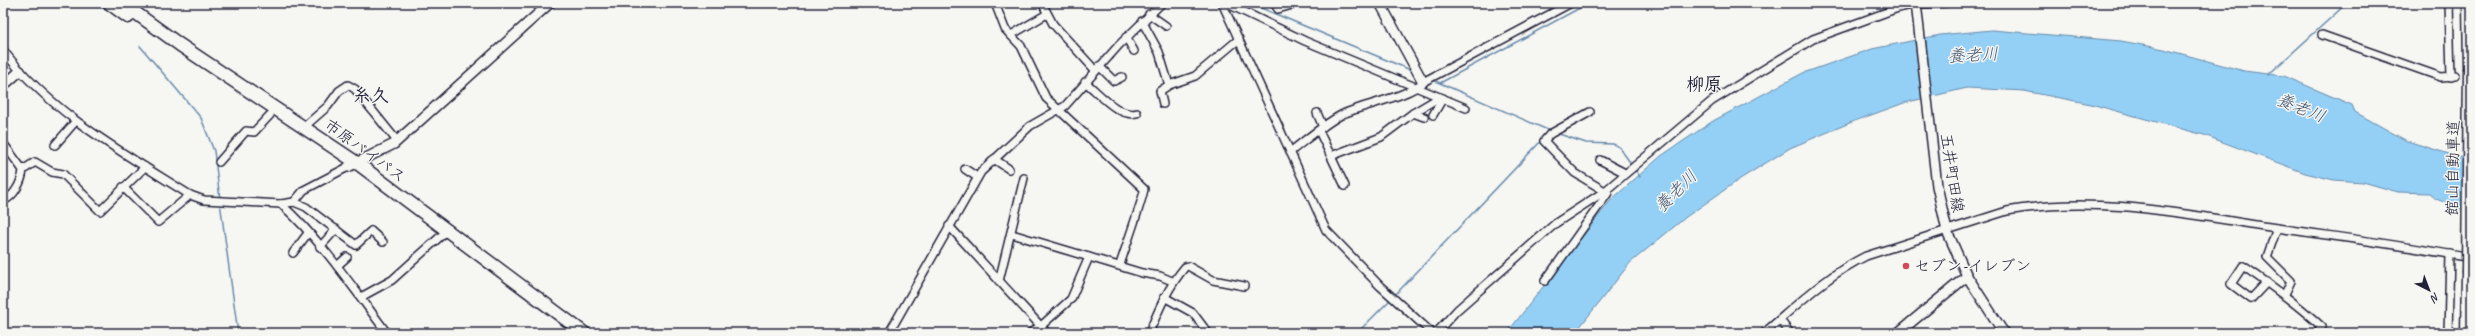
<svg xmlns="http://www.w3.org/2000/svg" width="2475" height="336" viewBox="0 0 2475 336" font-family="Caveat,'Klee One',sans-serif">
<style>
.water{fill:#94d0f5;stroke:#668aab}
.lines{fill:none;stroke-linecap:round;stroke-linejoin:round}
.stream{stroke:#668aab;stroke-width:1.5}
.street-casing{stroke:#22223b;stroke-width:10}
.secondary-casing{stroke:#22223b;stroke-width:12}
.highway-casing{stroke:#22223b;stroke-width:15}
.street{stroke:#f6f6f2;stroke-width:7}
.secondary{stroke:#f6f6f2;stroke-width:9}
.highway{stroke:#f6f6f2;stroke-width:12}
.highway-bridge-casing{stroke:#22223b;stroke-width:15;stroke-linecap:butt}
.highway-bridge{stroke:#f6f6f2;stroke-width:12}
.poi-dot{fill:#d1495b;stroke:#f6f6f2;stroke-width:1.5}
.labels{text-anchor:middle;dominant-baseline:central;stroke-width:3;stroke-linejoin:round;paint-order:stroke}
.street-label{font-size:16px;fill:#22223b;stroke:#f6f6f2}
.poi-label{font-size:16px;fill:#22223b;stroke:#f6f6f2;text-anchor:start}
.water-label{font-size:17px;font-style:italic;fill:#445673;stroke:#f6f6f2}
.quarter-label{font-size:18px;font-weight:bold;fill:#22223b;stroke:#f6f6f2}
</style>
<rect width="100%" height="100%" fill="#f6f6f2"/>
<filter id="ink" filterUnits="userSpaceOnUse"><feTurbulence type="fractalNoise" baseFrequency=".025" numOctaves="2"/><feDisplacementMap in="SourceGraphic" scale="8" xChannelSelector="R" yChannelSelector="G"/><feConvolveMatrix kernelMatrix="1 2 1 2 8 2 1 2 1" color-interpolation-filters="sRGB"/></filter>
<g filter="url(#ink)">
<!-- water -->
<polygon class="water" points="1992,30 2121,41 2164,49 2244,71 2284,76 2352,105 2355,112 2407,141 2472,161 2465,210 2436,199 2429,193 2398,192 2363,182 2334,180 2305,173 2204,135 2091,104 2024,91 1967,88 1904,103 1852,122 1790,148 1740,179 1686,217 1630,263 1575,333 1507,333 1611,200 1661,156 1713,121 1803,73 1872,49 1940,35"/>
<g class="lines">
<!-- stream -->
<g class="stream">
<polyline points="1249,3 1413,71"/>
<polyline points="140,46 201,118 214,151 220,199"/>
<polyline points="2268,75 2347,3"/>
<polyline points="1433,80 1550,131"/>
<polyline points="1440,83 1589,3"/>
<polyline points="1556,133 1586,143 1613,144 1619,147 1632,165"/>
<polyline points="1634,168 1640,177"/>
<polyline points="220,202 238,333"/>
<polyline points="1395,295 1541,141"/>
<polyline points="1357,333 1391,299"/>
</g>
<defs>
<g id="street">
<path d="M995,3L1005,29L1021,46L1046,98L1144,189C1145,194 1123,254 1120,265"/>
<polyline points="1042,3 1053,24 1095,70"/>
<polyline points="1222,3 1326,230 1380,286 1432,333"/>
<polyline points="1226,3 1305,41 1466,108"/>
<polyline points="1274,3 1278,9 1292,5"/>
<polyline points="2449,3 2451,77"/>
<polyline points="1149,14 1166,26"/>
<polyline points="1142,21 1159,52 1169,85"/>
<polyline points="1011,35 1047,14"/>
<polyline points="2322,35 2441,77 2455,76"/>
<polyline points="1126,37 1134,51"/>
<path d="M3,50C52,114 122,152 190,195L204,200L281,204L294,202L306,207L356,245L371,231L383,242"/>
<polyline points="1099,66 1114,81 1122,77"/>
<path d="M1085,82C1099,93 1119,118 1137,113"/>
<polyline points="1163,104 1160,91 1169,85 1195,76 1239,39"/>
<polyline points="1317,113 1323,127"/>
<polyline points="1413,113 1424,117"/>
<polyline points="1433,115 1443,98"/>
<polyline points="304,127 328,106 339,91 348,85 355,89 397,141"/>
<polyline points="1319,131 1345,186"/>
<polyline points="3,143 23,170"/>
<polyline points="55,145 75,122"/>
<path d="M1290,152C1307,139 1324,124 1343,114C1363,105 1410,96 1423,82L1571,3"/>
<polyline points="1331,156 1381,137 1413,113 1440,97"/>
<polyline points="994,159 1009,169"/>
<polyline points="1600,160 1625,173"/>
<polyline points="219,162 246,131 254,132 270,115"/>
<polyline points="965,169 977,177"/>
<polyline points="123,187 158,222 190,195"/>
<path d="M3,201C14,197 22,182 23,170L35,162L52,172L63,174L100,211L145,167"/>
<polyline points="294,202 304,190 348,167"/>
<path d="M281,204C322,241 354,289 387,333"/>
<polyline points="949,226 1047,333"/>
<polyline points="2277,228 2267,257 2291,281 2285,294"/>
<polyline points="1012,234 1089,257"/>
<polyline points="320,247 336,229"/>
<polyline points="293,253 308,233"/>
<polyline points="337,266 347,257"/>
<polyline points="999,281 1024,178"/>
<polyline points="1545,281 1608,193 1575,173 1544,141 1550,134 1590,112"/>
<path d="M2267,282L2251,299L2231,284L2243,266C2271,285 2297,304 2322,327L2317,333"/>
<polyline points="361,297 392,280 442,235"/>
<polyline points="1164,297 1193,313 1208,333"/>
<polyline points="1780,320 1790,333"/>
<polyline points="889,333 981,172 1030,126 1065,106 1119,45 1162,3"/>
<polyline points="1030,333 1041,326 1071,299 1089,257 1142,273 1160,276 1172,281"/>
<path d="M1149,333C1159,309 1168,287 1185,267L1188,266L1213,280L1244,286"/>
<polyline points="1436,333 1457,310 1556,223 1605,191 1712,101 1813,39 1898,8 1916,4 1945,3"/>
<path d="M1764,333C1797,305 1827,275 1866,256L2007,211C2093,195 2184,214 2270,227C2337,237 2404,245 2470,258"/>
<polyline points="2448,333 2450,254"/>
</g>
<g id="secondary">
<polyline points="1380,3 1423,82"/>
<polyline points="1916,3 1937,186 1947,231 1967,276 2004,333"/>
<polyline points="3,86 20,71"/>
<polyline points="348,167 394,144 550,3"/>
<polyline points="1898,333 1967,276"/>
</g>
<g id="highway">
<polyline points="109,3 128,17"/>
<polyline points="122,3 180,45 357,163 584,333"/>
<polyline points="2469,3 2470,69"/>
<polyline points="2467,333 2468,272"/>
</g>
</defs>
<!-- street casing -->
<use href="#street" class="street-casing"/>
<!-- secondary casing -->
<use href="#secondary" class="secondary-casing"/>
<!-- highway casing -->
<use href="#highway" class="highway-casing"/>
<!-- street -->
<use href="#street" class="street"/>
<!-- secondary -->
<use href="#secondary" class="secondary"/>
<!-- highway -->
<use href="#highway" class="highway"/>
<defs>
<polyline id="highway-bridge" points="2468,272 2470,69"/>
</defs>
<!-- highway-bridge casing -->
<use href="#highway-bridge" class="highway-bridge-casing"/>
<!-- highway-bridge -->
<use href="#highway-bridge" class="highway-bridge"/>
</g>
</g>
<!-- markers -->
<circle class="poi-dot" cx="1906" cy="266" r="4"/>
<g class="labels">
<!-- street labels -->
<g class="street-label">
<text transform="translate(365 151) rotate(36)">市原バイパス</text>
<text transform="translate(2453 168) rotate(-89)">館山自動車道</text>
<text transform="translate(1952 173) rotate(81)">五井町田線</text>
</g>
<!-- poi labels -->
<g class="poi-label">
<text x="1914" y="266">セブン-イレブン</text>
</g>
<!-- water labels -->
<g class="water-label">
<text transform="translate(1973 55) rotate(-3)">養老川</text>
<text transform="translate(2301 108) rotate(22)">養老川</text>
<text transform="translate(1676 191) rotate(-45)">養老川</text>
</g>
<!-- quarter labels -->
<g class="quarter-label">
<text x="1704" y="84">柳原</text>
<text x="371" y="95">糸久</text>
</g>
</g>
<!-- margin -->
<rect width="2475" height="336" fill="none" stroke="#f6f6f2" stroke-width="16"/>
<rect x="8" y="8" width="2459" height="320" fill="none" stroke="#22223b" stroke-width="1.5" filter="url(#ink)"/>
<!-- north arrow -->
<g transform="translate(2429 290) rotate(138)" stroke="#f6f6f2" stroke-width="3" paint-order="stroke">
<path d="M0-3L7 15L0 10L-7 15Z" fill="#22223b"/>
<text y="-6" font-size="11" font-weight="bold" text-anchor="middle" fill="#22223b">N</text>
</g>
</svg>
